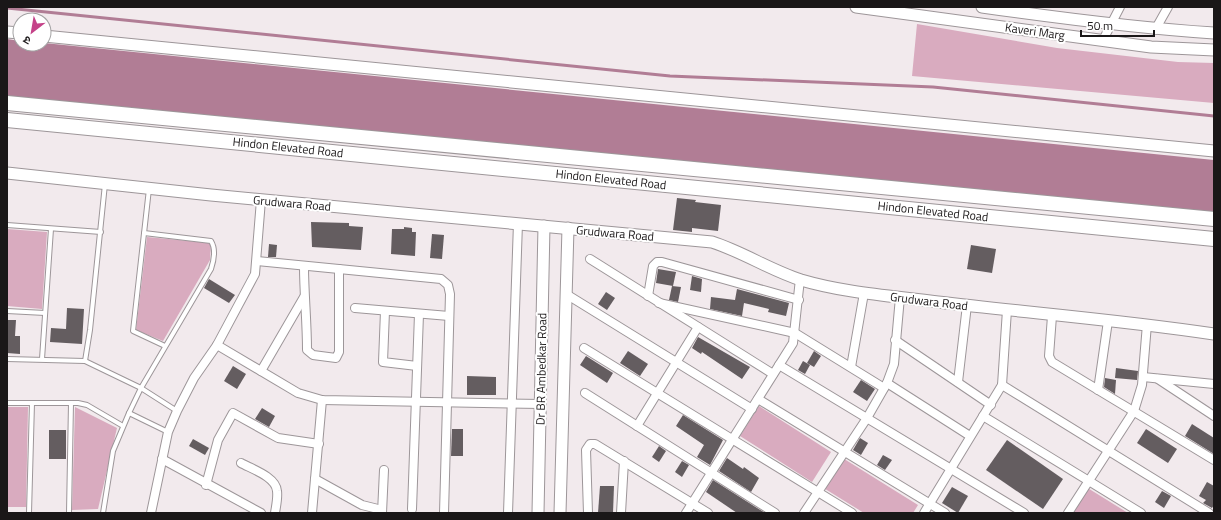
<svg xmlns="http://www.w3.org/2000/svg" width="1221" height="520" viewBox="0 0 1221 520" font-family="'Titillium Web','Noto Sans Devanagari',sans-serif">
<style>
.green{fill:#d9abbf}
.water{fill:#b17d95}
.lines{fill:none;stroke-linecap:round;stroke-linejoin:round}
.stream{stroke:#b17d95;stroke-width:3}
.building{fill:#645d60}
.lane-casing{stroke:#9d9699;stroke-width:6}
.street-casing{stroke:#9d9699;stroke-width:10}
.secondary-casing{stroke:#9d9699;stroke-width:13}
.highway-casing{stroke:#9d9699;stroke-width:16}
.lane{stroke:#fff;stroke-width:4}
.street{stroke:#fff;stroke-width:8}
.secondary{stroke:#fff;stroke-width:11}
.highway{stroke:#fff;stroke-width:14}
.labels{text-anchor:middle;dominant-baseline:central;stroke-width:4;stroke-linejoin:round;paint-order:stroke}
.street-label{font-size:12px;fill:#1a1718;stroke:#fff}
</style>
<rect width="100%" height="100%" fill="#f2eaed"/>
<!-- green -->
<g class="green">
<polygon points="917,24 1057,48 1178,62 1214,63 1214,103 912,76"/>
<polygon points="7,229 47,232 42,309 7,306"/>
<polygon points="147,237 211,243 210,260 163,341 136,330"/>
<polygon points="759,406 831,452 812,482 740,436"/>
<polygon points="7,407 28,407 26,507 7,507"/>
<polygon points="75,407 117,428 98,509 72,510"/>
<polygon points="841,457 918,505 913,513 864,513 822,487"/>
<polygon points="1086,487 1128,513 1071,513"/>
</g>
<!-- water -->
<polygon class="water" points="7,39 20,41 20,44 44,43 1214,160 1214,224 7,102"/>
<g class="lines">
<!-- stream -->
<polyline class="stream" points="7,8 670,76 933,87 1214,116"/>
</g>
<!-- building -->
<g class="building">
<polygon points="677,198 696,200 695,202 721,205 718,231 692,228 692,232 673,230"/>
<polygon points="311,222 349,223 349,226 363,227 361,250 312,247"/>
<polygon points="404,227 412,228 412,232 416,232 415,256 391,254 392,229 404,229"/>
<polygon points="432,234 444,235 442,259 430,258"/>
<polygon points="269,244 277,245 276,257 268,257"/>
<polygon points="971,245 996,249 992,273 967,269"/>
<polygon points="658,269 676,272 673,286 656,283"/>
<polygon points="692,276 702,279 701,292 690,290"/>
<polygon points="209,279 235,295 229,303 204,288"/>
<polygon points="672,286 681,287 678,302 669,300"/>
<polygon points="737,289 789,303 786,316 768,312 769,309 744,303 742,316 710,309 711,297 735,300"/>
<polygon points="606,292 615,298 607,310 598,304"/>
<polygon points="67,308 84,309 82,344 50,342 51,328 66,329"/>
<polygon points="8,320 16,320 15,336 20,336 20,354 7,353"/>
<polygon points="698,337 750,367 742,379 702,352 701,354 692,348"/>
<polygon points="628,351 648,364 640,376 620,363"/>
<polygon points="814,351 821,356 814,367 807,363"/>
<polygon points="586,356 613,373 607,383 580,365"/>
<polygon points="803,361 810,365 805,374 798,370"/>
<polygon points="233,366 246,374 237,389 224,381"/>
<polygon points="1116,368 1138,371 1137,380 1115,378"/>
<polygon points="467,376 496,377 496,395 467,395"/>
<polygon points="1105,378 1116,380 1115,394 1104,387"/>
<polygon points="861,380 875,389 867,401 853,392"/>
<polygon points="262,408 275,416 269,427 255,419"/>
<polygon points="683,415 723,440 710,465 697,457 704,445 676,426"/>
<polygon points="1192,424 1214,438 1214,454 1185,436"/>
<polygon points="452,429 463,429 463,456 451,456"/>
<polygon points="1146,429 1177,449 1168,463 1137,443"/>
<rect x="49" y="430" width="17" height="29"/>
<polygon points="860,438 868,443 861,455 853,450"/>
<polygon points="193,439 209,448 205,455 189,446"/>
<polygon points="1007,440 1063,479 1043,509 986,470"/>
<polygon points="659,446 666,451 659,462 652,457"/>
<polygon points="883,455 892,460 885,470 877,465"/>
<polygon points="727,458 743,469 744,467 759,478 751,492 719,471"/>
<polygon points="682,461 689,465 682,477 675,472"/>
<polygon points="713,480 765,513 737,513 706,492"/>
<polygon points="1207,482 1214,486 1214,505 1212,508 1203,503 1206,500 1199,496"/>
<polygon points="600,486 614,486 613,513 598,513"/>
<polygon points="952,487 968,496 958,513 942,503"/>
<polygon points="1162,491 1171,496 1164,508 1155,502"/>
</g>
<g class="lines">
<defs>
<g id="lane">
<polyline points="149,189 133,331 165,346"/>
<polyline points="7,225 101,232"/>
<polyline points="7,311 45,313"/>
<polyline points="7,359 85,361 141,388 177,411"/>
<polyline points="42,359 51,229"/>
<polyline points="85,361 90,330 105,184"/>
<polyline points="7,403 78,403 87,405 123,426"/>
<path d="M129,413L141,388L211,269C214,260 216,249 211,241L144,233"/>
<polyline points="29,513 32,403"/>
<polyline points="69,513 71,403"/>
<polyline points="103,513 113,451 129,413 168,432"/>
</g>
<g id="street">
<polyline points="1155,30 1168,7"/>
<polyline points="1103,40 1120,7"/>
<polyline points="590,259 773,374"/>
<polyline points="257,261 431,278 441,279 448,285 450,294 444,513"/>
<path d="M304,266C304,294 307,321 307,350L313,355L336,358L339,352V269"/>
<polyline points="566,294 752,409"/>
<polyline points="648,296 653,266 657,262 662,262 799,300"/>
<polyline points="659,303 795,333 884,388"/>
<polyline points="355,308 449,316"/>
<polyline points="385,311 383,362 417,366"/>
<polyline points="1052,316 1049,356 1052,362 1214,460"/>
<polyline points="895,340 991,405"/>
<polyline points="217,345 298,393 322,400 541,404"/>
<polyline points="584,348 852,513"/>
<polyline points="779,365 1024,513"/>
<polyline points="851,367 864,293"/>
<polyline points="261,371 304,297"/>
<polyline points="1143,377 1214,384"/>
<polyline points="1158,379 1214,416"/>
<polyline points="958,382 967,305"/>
<polyline points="887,383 970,436"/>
<polyline points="1002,385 1209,513"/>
<polyline points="1098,390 1108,321"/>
<polyline points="585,393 775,513"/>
<polyline points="758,399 945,513"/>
<polyline points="983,416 1141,513"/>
<polyline points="637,426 698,327"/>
<polyline points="162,459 261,513"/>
<path d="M241,463C252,469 276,477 277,491C278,498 276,506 275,513"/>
<polyline points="315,479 362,505 382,510"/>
<polyline points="206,485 218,440 233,413 278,438 319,444"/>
<polyline points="412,509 419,314"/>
<polyline points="151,513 168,432 177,411 194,378 217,345 255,274 261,200"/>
<polyline points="312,513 322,400"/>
<polyline points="382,513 384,470"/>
<polyline points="508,513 518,223"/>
<polyline points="588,513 586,450 590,444 595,444 708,513"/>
<polyline points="621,513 624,461"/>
<polyline points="686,513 793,343 800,279"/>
<polyline points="804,513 867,418 887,383 894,364 900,297"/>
<polyline points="924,513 1002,385 1007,310"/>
<polyline points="1068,513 1134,411 1142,385 1147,324"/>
</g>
<g id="secondary">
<polyline points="856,7 1151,47 1214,50"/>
<path d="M982,7C1059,18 1136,28 1214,33"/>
<polyline points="7,32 20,33"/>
<polyline points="44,36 1214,151"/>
<path d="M7,173L211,195L712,242C743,252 770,270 801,280C845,293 893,296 938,302C1030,313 1122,320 1214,334"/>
<polyline points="538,513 544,226"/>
<polyline points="560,513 568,228"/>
</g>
<g id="highway">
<polyline points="7,103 1214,219"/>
<polyline points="7,120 1214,239"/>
</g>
</defs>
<!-- lane casing -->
<use href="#lane" class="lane-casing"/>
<!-- street casing -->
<use href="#street" class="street-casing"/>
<!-- secondary casing -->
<use href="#secondary" class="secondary-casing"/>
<!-- highway casing -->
<use href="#highway" class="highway-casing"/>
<!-- lane -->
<use href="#lane" class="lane"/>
<!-- street -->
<use href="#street" class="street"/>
<!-- secondary -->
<use href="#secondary" class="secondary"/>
<!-- highway -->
<use href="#highway" class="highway"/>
</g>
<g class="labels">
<!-- street labels -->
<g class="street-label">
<text transform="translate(1035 31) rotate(8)">Kaveri Marg</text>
<text transform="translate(288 147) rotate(6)">Hindon Elevated Road</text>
<text transform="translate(611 179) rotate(6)">Hindon Elevated Road</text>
<text transform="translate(292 203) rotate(5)">Grudwara Road</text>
<text transform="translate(933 211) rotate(6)">Hindon Elevated Road</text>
<text transform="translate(615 233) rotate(5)">Grudwara Road</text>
<text transform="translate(929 301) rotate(7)">Grudwara Road</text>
<text transform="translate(541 369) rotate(-89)">Dr BR Ambedkar Road</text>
</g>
</g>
<!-- border -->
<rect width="1221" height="520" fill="none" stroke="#1a1718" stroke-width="16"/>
<!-- north arrow -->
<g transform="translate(32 32) rotate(211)"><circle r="19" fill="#ffffff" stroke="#a3a2a3"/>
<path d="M0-3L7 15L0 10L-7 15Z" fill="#c54289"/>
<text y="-6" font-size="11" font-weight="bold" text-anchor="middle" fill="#1a1718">उ</text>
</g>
<!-- scale -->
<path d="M1081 30v6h73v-6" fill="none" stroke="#1a1718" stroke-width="2"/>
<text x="1087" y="30" font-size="12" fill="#1a1718" stroke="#ffffff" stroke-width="3" paint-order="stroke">50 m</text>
</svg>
